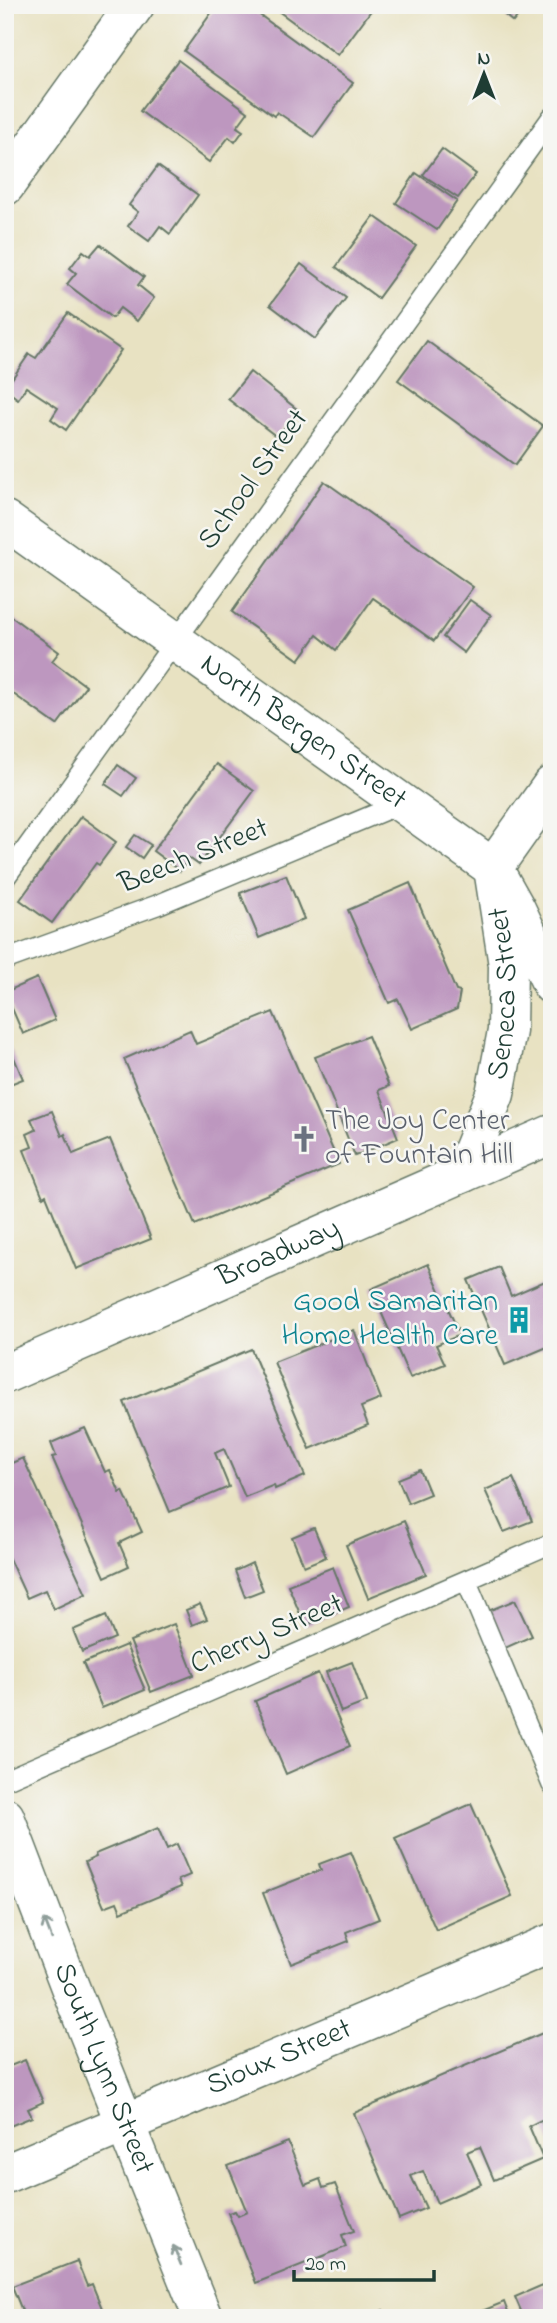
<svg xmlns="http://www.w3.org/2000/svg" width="557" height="2323" viewBox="0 0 557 2323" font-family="'Indie Flower',sans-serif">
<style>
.building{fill:#bd97bf}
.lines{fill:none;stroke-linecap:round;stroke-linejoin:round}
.lane-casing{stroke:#657766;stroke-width:22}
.street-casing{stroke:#657766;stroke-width:41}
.secondary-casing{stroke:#657766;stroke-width:41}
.lane{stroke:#fff;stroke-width:19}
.street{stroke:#fff;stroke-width:38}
.secondary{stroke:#fff;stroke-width:38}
.oneway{stroke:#8f9e9a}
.labels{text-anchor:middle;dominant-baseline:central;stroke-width:5;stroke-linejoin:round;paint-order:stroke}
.street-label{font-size:30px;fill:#1f3d34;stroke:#f6f6f2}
.worship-label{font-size:30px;fill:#5b616d;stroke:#f6f6f2;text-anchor:start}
.culture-label{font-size:30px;fill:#0d838f;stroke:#f6f6f2;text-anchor:end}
</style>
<rect width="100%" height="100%" fill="#f6f6f2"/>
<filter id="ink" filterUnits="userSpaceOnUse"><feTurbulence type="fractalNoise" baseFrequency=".0143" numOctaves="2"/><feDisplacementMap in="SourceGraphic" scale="14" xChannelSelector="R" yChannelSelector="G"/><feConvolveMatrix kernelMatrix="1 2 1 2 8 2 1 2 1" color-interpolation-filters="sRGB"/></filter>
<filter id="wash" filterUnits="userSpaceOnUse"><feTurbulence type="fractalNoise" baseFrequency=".00686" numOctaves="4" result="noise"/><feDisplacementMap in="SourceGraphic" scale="28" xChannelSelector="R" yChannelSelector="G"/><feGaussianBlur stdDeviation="1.57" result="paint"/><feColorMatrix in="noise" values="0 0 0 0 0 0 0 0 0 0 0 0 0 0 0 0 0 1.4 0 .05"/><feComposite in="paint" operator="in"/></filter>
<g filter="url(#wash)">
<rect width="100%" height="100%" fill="#e8e2c2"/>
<g id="blocks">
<!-- building -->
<g class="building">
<polygon points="217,5 246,5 353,83 314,137 277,112 274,116 184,51"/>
<polygon points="270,5 375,5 338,55"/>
<polygon points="507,5 521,5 524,8 513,22 501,12"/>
<polygon points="178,60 248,112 237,127 243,131 235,142 229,137 209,162 140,111"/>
<polygon points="442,149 476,174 458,198 423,175"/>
<polygon points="158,166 198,195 170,234 160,226 149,241 128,226 138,212 129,205"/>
<polygon points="416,173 457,201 437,230 396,203"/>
<polygon points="374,216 416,246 378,298 336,267"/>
<polygon points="100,244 144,277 138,285 154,298 137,321 120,308 112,318 67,284 76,273 70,268 83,251 90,256"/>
<polygon points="301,264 346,298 315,339 270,305"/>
<polygon points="68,313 121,350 66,430 51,419 58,408 26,387 18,399 5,389 29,354 36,358"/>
<polygon points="427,341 543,426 515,465 398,380"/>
<polygon points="250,372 298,410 277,437 228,399"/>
<polygon points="324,481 473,587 434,641 373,598 336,650 317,635 299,660 232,612"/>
<polygon points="470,600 491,615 464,653 443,637"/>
<polygon points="5,612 59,652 52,661 86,686 57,725 5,688"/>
<polygon points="217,764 254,791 199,865 189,858 180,871 153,851"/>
<polygon points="118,765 136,778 123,796 105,784"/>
<polygon points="81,816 116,842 99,865 96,863 52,923 20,900"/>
<polygon points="135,835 151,845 142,858 126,847"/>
<polygon points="286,875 304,919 259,938 240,893"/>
<polygon points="410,883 456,991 460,992 457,1009 412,1029 398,999 389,1003 348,910"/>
<polygon points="37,978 55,1020 23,1034 5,992"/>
<polygon points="273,1012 339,1164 195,1225 124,1059 190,1030 196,1044"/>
<polygon points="5,1036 23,1079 5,1086"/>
<polygon points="368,1036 389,1086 379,1090 398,1138 355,1156 315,1057"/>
<polygon points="52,1111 62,1136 65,1134 73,1154 110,1139 151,1239 76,1269 46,1195 43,1197 24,1150 32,1147 27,1134 36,1130 31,1119"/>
<polygon points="428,1264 460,1335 436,1345 445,1364 410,1378 371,1289"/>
<polygon points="499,1267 511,1296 552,1278 552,1345 505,1365 468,1280"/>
<polygon points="354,1330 381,1399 361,1407 368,1425 310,1449 274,1362"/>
<polygon points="251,1349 305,1476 275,1489 274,1485 245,1497 224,1449 215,1453 229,1487 170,1512 124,1402"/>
<polygon points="85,1428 105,1472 110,1470 120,1493 123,1491 142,1532 119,1543 129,1566 105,1577 52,1457 56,1456 51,1443"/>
<polygon points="23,1458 86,1594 54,1609 45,1590 27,1598 5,1550 5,1466"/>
<polygon points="420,1470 430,1494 408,1503 398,1479"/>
<polygon points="513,1478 532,1521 504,1532 485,1490"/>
<polygon points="404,1521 426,1574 368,1598 346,1545"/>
<polygon points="314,1528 326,1557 304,1566 292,1537"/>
<polygon points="252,1563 263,1590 245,1597 235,1571"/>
<polygon points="333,1567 349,1607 305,1626 288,1585"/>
<polygon points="515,1600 532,1636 505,1648 488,1611"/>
<polygon points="200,1604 207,1619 192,1625 186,1610"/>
<polygon points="106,1616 115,1638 82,1652 73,1630"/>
<polygon points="174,1624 194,1675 151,1692 130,1641"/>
<polygon points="126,1645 145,1690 102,1708 83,1663"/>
<polygon points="352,1662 367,1702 341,1712 326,1672"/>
<polygon points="318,1673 350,1746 286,1774 255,1701"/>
<polygon points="471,1804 512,1896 436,1930 395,1838"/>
<polygon points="158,1828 167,1849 177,1844 190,1875 178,1880 181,1887 121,1912 117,1902 104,1907 85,1862 96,1857 95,1854"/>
<polygon points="351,1852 379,1919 346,1932 349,1941 291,1964 263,1893 321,1870 319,1864"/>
<polygon points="552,2029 552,2146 541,2120 529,2126 543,2159 494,2180 480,2147 474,2149 467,2152 481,2184 437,2203 423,2171 415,2174 411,2176 426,2208 399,2219 354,2113"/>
<polygon points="25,2060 43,2102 28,2109 32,2117 5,2128 5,2068"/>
<polygon points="288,2142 305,2185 320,2179 323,2188 335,2184 354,2231 342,2235 346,2247 256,2283 228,2213 235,2211 238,2216 247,2212 228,2166"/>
<polygon points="77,2261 87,2286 92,2284 106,2318 25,2318 12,2286"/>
<polygon points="552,2281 552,2318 524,2318 515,2297"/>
<polygon points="504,2302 510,2318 465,2318"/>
<polygon points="383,2310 386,2318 365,2318"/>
</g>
</g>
</g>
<g filter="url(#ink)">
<use href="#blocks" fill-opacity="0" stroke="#657766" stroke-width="2"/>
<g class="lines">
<defs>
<g id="lane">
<polyline points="5,878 552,117"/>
<polyline points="5,960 157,905 402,803"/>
<polyline points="467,1582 552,1785"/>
<polyline points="5,1780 552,1543"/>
</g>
<g id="street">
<path id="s1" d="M5,520L493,868L516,909L552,985"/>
<path id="s2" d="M463,1173L495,1094L507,1031L508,965L493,868L552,785"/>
<path id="s3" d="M5,1817L70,1987L203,2318"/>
<path id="s4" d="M5,2174L552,1943"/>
</g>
<g id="secondary">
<polyline points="5,186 135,5"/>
<path id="s5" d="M5,1374L552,1134"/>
</g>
</defs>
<!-- lane casing -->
<use href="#lane" class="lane-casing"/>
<!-- street casing -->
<use href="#street" class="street-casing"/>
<!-- secondary casing -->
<use href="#secondary" class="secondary-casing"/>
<!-- lane -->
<use href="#lane" class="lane"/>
<!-- street -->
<use href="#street" class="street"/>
<!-- secondary -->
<use href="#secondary" class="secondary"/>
</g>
<!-- one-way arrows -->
<defs><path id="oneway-shaft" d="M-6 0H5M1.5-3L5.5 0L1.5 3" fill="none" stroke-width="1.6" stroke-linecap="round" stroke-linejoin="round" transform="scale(1.75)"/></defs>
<g class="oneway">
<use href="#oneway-shaft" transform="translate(48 1929) rotate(-111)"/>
<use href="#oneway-shaft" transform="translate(177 2255) rotate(-112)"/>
</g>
</g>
<!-- icons -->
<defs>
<symbol id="church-bare" viewBox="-9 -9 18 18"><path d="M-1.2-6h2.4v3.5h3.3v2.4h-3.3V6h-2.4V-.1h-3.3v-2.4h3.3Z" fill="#6b7280" stroke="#f6f6f2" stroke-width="2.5" paint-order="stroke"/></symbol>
<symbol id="building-bare" viewBox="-9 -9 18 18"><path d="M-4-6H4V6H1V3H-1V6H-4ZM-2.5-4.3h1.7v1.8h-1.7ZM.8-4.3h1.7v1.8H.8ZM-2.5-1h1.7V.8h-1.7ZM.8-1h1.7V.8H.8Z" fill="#0f9aa8" stroke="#f6f6f2" stroke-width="2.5" paint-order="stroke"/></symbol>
</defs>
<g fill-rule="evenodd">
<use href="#church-bare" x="285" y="1120" width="38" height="38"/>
<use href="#building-bare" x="500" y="1301" width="38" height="38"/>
</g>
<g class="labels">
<!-- street labels -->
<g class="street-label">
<text transform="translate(254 480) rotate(-54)">School Street</text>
<text stroke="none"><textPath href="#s1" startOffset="366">North Bergen Street</textPath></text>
<text transform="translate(194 857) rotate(-22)">Beech Street</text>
<text stroke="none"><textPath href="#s2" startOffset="187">Seneca Street</textPath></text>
<text stroke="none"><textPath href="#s5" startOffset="299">Broadway</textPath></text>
<text transform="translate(267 1635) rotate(-23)">Cherry Street</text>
<text stroke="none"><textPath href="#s4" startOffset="298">Sioux Street</textPath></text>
<text stroke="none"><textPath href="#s3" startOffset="270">South Lynn Street</textPath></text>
</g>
<!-- worship labels -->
<g class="worship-label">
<text x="325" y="1122">The Joy Center<tspan x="325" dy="34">of Fountain Hill</tspan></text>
</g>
<!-- culture labels -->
<g class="culture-label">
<text x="498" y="1303">Good Samaritan<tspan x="498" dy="34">Home Health Care</tspan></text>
</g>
</g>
<!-- margin -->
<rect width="557" height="2323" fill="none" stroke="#f6f6f2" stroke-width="28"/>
<!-- north arrow -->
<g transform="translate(484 74)" stroke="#f6f6f2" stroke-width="5" paint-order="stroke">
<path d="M0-5L12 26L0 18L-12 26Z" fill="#1f3d34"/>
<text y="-10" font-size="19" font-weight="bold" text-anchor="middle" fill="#1f3d34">N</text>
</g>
<!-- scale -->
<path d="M294 2270v10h140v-10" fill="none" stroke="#1f3d34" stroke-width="3.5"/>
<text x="305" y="2270" font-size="21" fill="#1f3d34" stroke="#f6f6f2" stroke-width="5" paint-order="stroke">20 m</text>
</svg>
